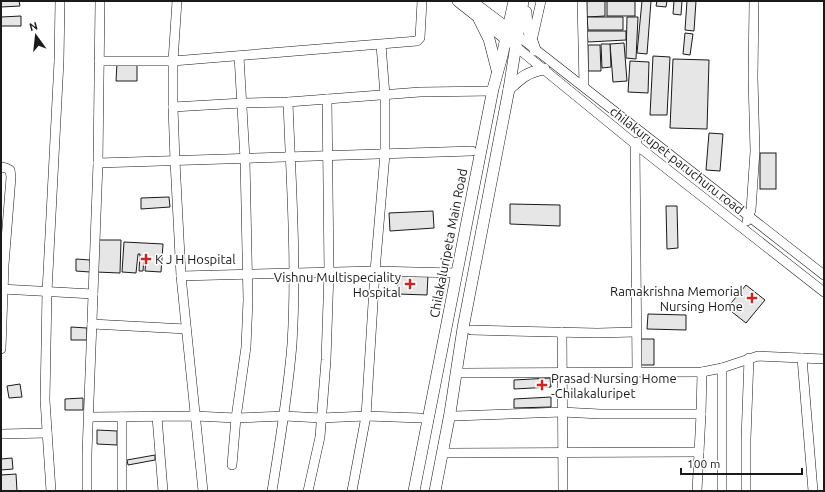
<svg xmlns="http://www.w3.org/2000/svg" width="825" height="492" viewBox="0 0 825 492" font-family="Ubuntu,sans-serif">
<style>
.building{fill:#e6e6e6;stroke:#1a1a1a}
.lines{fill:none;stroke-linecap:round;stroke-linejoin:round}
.minor-casing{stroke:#1a1a1a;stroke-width:10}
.major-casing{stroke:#1a1a1a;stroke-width:12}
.minor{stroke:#fff;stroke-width:9}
.major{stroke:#fff;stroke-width:11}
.poi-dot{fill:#c62828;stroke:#fff;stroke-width:1.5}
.labels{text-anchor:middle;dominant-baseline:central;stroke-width:3;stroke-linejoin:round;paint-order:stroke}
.street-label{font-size:13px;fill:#1a1a1a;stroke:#fff}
.poi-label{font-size:13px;fill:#1a1a1a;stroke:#fff;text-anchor:start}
</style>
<rect width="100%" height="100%" fill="#fff"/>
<!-- building -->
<g class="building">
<polygon points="1,1 19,1 20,6 1,7"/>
<polygon points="587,1 605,1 605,16 587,17"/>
<rect x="607" y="1" width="28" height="15"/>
<polygon points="642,1 651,1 647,54 637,53"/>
<polygon points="657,1 667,1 666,7 656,6"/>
<polygon points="674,1 682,1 681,15 673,14"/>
<polygon points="687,1 696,1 694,31 685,30"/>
<polygon points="21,16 21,26 1,26 1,17"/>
<polygon points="587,17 623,17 623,30 588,30"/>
<polygon points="627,17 638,17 636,59 626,58"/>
<polygon points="587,31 626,31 626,40 588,42"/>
<polygon points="685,33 693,34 690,55 683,54"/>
<polygon points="624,43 627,81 613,82 610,44"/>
<polygon points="601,44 610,44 611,67 602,68"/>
<polygon points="588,45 600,45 601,71 588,71"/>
<polygon points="653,56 670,57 667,115 650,115"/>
<polygon points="673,59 709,60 707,129 670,128"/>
<polygon points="630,61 649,62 648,93 628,92"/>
<polygon points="117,63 137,63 137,81 116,81"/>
<polygon points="709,133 723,134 720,171 706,170"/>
<rect x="760" y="153" width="16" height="36"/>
<polygon points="169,197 170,207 141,209 141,198"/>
<polygon points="510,204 560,205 560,226 510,224"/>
<polygon points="666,206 677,206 678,248 667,249"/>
<polygon points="433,211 434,228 390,231 389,213"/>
<polygon points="96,240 121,240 120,273 96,272"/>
<polygon points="124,242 163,244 161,272 145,271 146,257 144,257 143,271 139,271 140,254 138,254 136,273 122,272"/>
<polygon points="76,259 90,260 90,272 76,271"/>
<polygon points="398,274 428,275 427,295 398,294"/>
<polygon points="746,285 765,300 746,323 727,308"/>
<polygon points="648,314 686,315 686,330 647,329"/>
<polygon points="71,327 87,328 87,340 71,340"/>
<polygon points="640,339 654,339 654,365 641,365"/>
<polygon points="550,378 551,387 514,389 514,380"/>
<polygon points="20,384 22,397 9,398 7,386"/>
<polygon points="551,397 551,407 514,408 514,399"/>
<polygon points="83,398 83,410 65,410 65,399"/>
<polygon points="97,430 117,431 117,445 97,444"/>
<polygon points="155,455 155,460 128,465 127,460"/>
<polygon points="12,458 13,469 1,470 1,459"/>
<polygon points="16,474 17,491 1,491 1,475"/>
</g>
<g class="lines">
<defs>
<g id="minor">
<polyline points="177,1 173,61 173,107 175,161 181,276 203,491"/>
<polyline points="582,1 584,86"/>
<polyline points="517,35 824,275"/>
<polyline points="532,41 541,1"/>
<polyline points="515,46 635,144 824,292"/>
<polyline points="99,61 173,61 417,41 420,38 422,1"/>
<polyline points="173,107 242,103 288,102 420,92 492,91"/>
<polyline points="98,163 472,151"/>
<polyline points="1,167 6,168 10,170 11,177 4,265 1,349"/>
<polyline points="747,221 751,210 755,151 753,78 754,1"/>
<polyline points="181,276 375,271 456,273"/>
<polyline points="1,289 93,294"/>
<polyline points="92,324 186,329"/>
<polyline points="471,330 597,333 636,332"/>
<polyline points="562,332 563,491"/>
<polyline points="802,358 813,491"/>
<polyline points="637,372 635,144 637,142"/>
<polyline points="463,373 702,372 722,368 758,356 824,359"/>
<polyline points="455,416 562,412 600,414 701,414"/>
<polyline points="89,417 195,416 236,418 285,416 321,418 366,416 421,418"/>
<polyline points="157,417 163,491"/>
<polyline points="1,434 47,433"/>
<polyline points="448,453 699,452"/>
<polyline points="232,465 236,418 246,347 248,300 245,159 239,56"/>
<polyline points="51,491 45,400 47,292 59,61 60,1"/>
<polyline points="87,491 87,453 98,163 100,1"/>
<polyline points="122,491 122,417"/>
<path d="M272,491C280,442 288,394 292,344C297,264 291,182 288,102"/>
<polyline points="308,491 320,437 326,360 329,272 327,99"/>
<polyline points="352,491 366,416 375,271 385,154 385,95 381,45"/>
<polyline points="697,491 701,414 702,372"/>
<polyline points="722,491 722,368"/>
<polyline points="746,491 746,439 749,358"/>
</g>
<g id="major">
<polyline points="458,1 510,42"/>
<polyline points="471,1 512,32"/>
<polyline points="526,12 527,26 535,50"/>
<polyline points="479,19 489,39 497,70"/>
<path d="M509,89C522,77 526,73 544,69"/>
<polyline points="414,491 493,89 502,56 514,1"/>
<polyline points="435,491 450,413 463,328 509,89 523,1"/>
</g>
</defs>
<!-- minor casing -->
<use href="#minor" class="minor-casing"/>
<!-- major casing -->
<use href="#major" class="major-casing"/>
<!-- minor -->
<use href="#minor" class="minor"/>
<!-- major -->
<use href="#major" class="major"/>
</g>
<!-- markers -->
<g class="poi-dot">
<path d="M144 253h4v4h4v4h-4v4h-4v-4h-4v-4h4z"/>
<path d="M408 278h4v4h4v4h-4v4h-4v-4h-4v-4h4z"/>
<path d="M750 292h4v4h4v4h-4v4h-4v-4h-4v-4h4z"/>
<path d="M540 379h4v4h4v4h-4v4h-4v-4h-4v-4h4z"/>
</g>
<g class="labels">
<!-- street labels -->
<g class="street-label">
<text transform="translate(677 160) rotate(38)">chilakurupet paruchuru road</text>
<text transform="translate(448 243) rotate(-79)">Chilakaluripeta Main Road</text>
</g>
<!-- poi labels -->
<g class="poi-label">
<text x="155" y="259">K J H Hospital</text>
<text x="401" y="277" text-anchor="end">Vishnu Multispeciality<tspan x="401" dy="15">Hospital</tspan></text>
<text x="743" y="291" text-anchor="end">Ramakrishna Memorial<tspan x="743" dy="15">Nursing Home</tspan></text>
<text x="551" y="378">Prasad Nursing Home<tspan x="551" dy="15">-Chilakaluripet</tspan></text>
</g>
</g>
<!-- border -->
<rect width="825" height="492" fill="none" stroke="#1a1a1a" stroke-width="4"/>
<!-- north arrow -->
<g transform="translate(36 36) rotate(345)" stroke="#ffffff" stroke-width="3" paint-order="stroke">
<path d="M0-3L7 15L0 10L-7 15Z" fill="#1a1a1a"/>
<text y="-6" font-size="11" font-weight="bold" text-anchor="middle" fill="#1a1a1a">N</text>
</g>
<!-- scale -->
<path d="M681 468v6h121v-6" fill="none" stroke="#1a1a1a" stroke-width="2"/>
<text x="687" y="468" font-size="12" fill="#1a1a1a" stroke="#ffffff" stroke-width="3" paint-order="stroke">100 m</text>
</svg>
